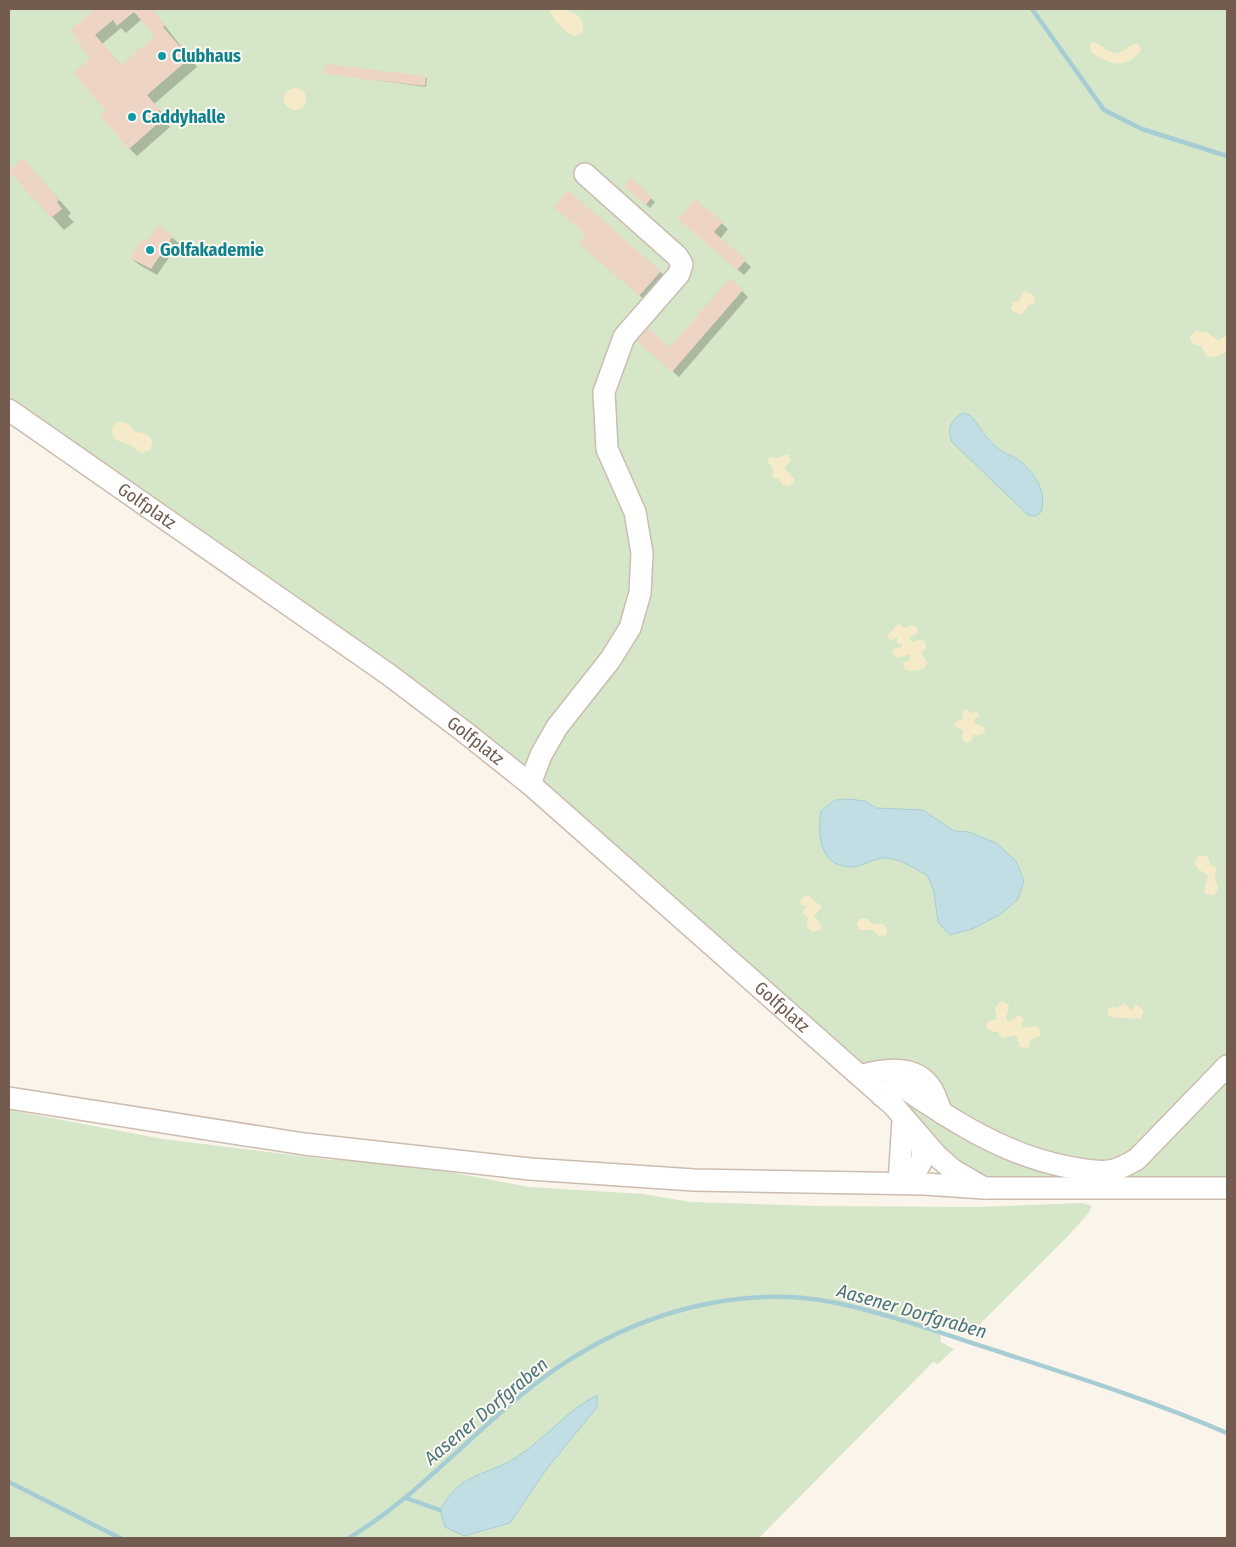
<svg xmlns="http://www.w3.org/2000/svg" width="1236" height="1547" viewBox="0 0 1236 1547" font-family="'Fira Sans Condensed',sans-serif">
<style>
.green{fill:#d6e7c9}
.sand{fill:#f6ebc8}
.water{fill:#c0dee3;stroke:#a7cdd4}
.shadow{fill:#0003;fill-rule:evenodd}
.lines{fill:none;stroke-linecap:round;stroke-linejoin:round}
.stream{stroke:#a7cdd4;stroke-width:4.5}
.building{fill:#edd4c4;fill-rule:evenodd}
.minor-casing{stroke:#ccbcb0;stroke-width:24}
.minor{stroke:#fff;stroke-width:21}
.culture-dot{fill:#0f9aa8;stroke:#fdf8f0;stroke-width:2}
.labels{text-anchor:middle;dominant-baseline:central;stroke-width:4;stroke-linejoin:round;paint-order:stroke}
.culture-label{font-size:18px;font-weight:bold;fill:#0d838f;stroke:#fdf8f0;text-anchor:start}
.street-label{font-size:18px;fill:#735b4f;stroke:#fdf8f0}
.water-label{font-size:19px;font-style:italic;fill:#47757d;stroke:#fdf8f0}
</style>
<rect width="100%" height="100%" fill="#fbf4ea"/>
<!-- green -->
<g class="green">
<polygon points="9,9 1227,9 1227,1180 981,1179 968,1174 674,903 9,401"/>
<polygon points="9,1110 163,1139 333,1160 387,1160 529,1187 643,1194 691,1202 818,1206 977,1207 1082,1203 1092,1206 1087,1215 1066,1238 975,1329 940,1327 941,1342 954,1349 938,1364 933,1362 759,1538 9,1538"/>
</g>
<!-- sand -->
<g class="sand">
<path d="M550,9C564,9 586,11 583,32L576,36C567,36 551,18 550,9Z"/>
<path d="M1092,42C1101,42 1106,54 1117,53C1126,52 1130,43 1138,43L1141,50C1127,70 1110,65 1092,53L1089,45Z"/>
<circle cx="295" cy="99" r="11"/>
<polygon points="1025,291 1033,295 1036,303 1028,305 1022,315 1013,312 1011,308 1013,303 1020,300 1021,294"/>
<path d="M1195,331L1207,332L1218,341L1227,335V352L1214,357L1206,356L1202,347C1196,343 1190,346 1190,337Z"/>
<path d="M118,422C127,421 131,425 135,432L147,434L153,441L150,450L142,453C136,451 134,446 128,444C119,441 112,441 112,429Z"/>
<polygon points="788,454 791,461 784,468 794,479 794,482 789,486 782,485 779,479 773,478 773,468 767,461 770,457 778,458"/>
<polygon points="899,623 904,628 913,625 918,628 917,634 908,638 912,642 920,640 925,641 926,649 921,653 928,663 923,669 911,671 905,669 903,663 911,659 909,654 897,658 892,654 893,649 901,647 902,644 897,644 897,637 891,640 887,636"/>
<polygon points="967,709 971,713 978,712 979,716 975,719 974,723 984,727 985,732 981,735 973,735 971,741 966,743 962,740 963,730 954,726 957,721 963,720 962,711"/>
<path d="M1200,855L1208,857L1210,865L1216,868L1215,876L1218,888L1214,895L1206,894L1204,891L1208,876C1202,870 1195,870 1195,861Z"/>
<polygon points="809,896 822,907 814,916 822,926 820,930 813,932 807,928 808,918 802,912 808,906 802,905 800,901 803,897"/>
<polygon points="861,918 867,919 873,924 883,924 887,929 886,935 879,936 873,930 859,930 857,923"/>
<polygon points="1003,1001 1009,1005 1006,1019 1008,1022 1020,1015 1024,1020 1021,1024 1022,1028 1036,1026 1041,1030 1040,1036 1030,1040 1029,1048 1020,1047 1016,1035 1002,1038 998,1032 991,1031 986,1027 988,1021 997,1019 995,1008 1000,1002"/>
<path d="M1125,1003L1131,1011L1136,1004L1144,1011L1141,1018C1138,1019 1111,1018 1109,1016L1107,1010L1110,1007L1117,1008Z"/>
</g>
<!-- water -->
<g class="water">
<path d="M963,413L970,415C980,426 988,442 1000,450C1004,453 1010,455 1014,457C1032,468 1048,490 1041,512L1036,516L1028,515L952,442C947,429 950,420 963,413Z"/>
<path d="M848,799L865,801L876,808L923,810L954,831L969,832L996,843L1016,861L1024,881L1018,899L1001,914L972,929L950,935L938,922L934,892L928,876C915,869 900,858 885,858C873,858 862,867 851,867C820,867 817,835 821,811L835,800Z"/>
<path d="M597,1395V1407L546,1470L510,1523L464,1536L445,1527L440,1510C461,1471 486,1477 517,1457C546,1438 565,1412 597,1395Z"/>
</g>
<!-- shadow -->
<g class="shadow">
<path d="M97,9H152L197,67L154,104L167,118L164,121L170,127L137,156L129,148L108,111L91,59L72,31ZM142,19L157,37L122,66L102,44L121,28L126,33Z"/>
<polygon points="325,73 425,77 427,79 426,87"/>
<polygon points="11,171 35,173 71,213 68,216 74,222 64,230"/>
<polygon points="631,180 655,202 650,208 630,190"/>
<polygon points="569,192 667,278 647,302 587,250 587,236"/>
<polygon points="696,200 728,229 720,239 751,267 744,275 686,225"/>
<polygon points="158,227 179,243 157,275 138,264 131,258 148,243"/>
<polygon points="742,291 748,297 679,377 645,347 670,349"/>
</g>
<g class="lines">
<!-- stream -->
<g class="stream">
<polyline points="1032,9 1104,110 1142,129 1227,156"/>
<polyline points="9,1482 120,1538"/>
<polyline points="406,1498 440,1510"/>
<path d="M349,1538C426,1491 483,1419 557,1368C636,1314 737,1284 832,1302C891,1314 948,1336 1006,1354C1080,1378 1155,1402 1227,1433"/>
</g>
</g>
<!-- building -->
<g class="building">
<path d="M95,9H152L165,25L163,27L190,58L147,95L160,110L157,112L163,119L129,149L100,116L106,111L73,73L90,59L70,30ZM134,12L155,36L121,65L95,35L113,20L117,26Z"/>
<polygon points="325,64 426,76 425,86 324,74"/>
<polygon points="23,158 59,200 57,202 62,209 51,218 9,171"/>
<polygon points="631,178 652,197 646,205 624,187"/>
<polygon points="568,190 661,271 639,296 579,243 586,235 554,207"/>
<polygon points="695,199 723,222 714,232 746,260 737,270 678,219"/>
<polygon points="158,225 173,236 151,269 130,258 143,238 147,241"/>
<polygon points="730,278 743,290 672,372 637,341 648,328 670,347"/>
</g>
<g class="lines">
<defs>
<g id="minor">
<path id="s1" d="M9,410L388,674L466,733L530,784L860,1076L893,1105L938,1157L953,1170L984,1188"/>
<polyline points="530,784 541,755 557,727 610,660 630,628 640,593 642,553 635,512 607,449 604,392 624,337 679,274 682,264 677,256 585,174"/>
<path d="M860,1076C883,1069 916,1064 931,1088C936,1095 938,1105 942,1113"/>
<path d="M882,1096L892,1088L901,1086C953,1121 1005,1155 1068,1167C1081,1169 1096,1173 1109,1171C1119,1170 1128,1164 1137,1159L1227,1066"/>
<polyline points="9,1098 304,1144 530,1169 694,1180 925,1184 984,1188 1227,1188"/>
<polyline points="899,1183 903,1120"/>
<path d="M899,1183C919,1173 930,1157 917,1136"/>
</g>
</defs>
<!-- minor casing -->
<use href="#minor" class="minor-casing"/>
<!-- minor -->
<use href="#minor" class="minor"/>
</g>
<!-- markers -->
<g class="culture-dot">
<circle cx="162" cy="56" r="5"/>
<circle cx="132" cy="117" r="5"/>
<circle cx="150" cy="250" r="5"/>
</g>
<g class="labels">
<!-- culture labels -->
<g class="culture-label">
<text x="172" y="56">Clubhaus</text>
<text x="142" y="117">Caddyhalle</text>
<text x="160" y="250">Golfakademie</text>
</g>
<!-- street labels -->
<g class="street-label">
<text stroke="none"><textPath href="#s1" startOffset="168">Golfplatz</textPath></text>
<text stroke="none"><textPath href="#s1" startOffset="572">Golfplatz</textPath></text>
<text stroke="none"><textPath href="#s1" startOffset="978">Golfplatz</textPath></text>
</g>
<!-- water labels -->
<g class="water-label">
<text transform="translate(912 1311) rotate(16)">Aasener Dorfgraben</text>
<text transform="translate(486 1411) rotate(-40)">Aasener Dorfgraben</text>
</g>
</g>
<!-- border -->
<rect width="1236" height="1547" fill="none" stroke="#735b4f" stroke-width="20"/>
</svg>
